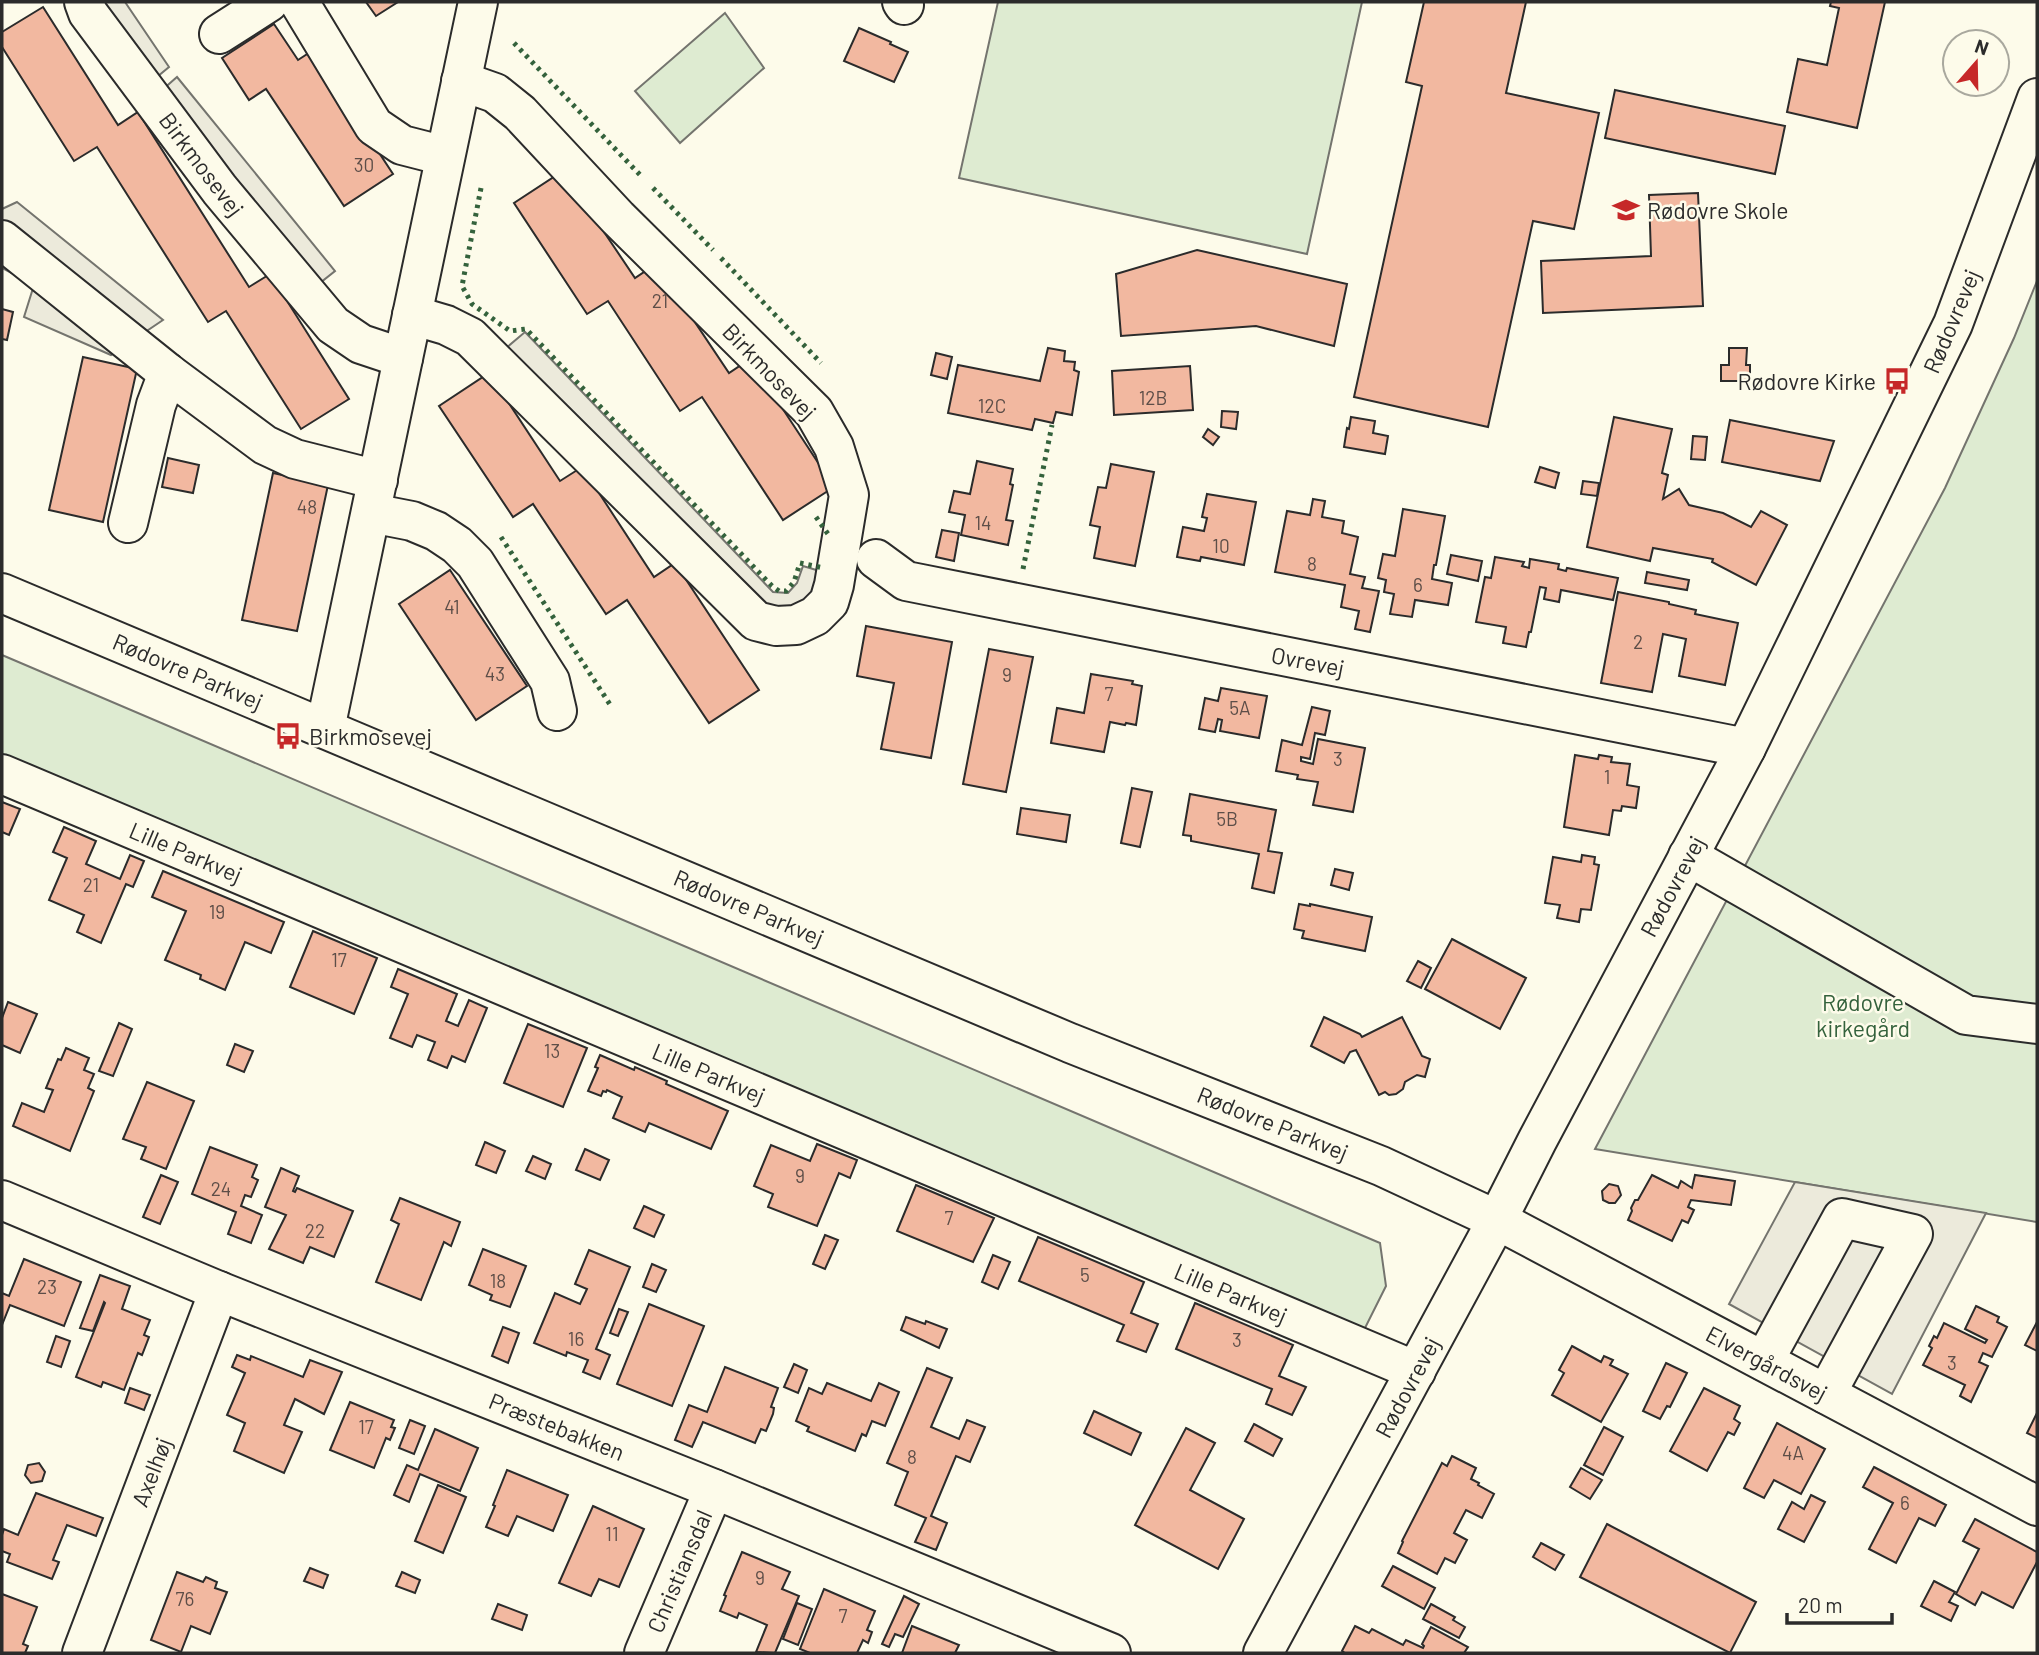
<svg xmlns="http://www.w3.org/2000/svg" width="2039" height="1655" viewBox="0 0 2039 1655" font-family="Barlow,sans-serif">
<style>
.green{fill:#deebd1;stroke:#74746e;stroke-width:2}
.parking{fill:#eceadb;stroke:#74746e;stroke-width:2}
.building{fill:#f2b8a0;stroke:#2b2b2b;stroke-width:2}
.lines{fill:none;stroke-linecap:round;stroke-linejoin:round}
.minor-casing{stroke:#2b2b2b;stroke-width:42}
.minor{stroke:#fdfbea;stroke-width:38}
.hedge{stroke:#34623c;stroke-width:5;stroke-dasharray:3.5 5;stroke-linecap:butt}
.labels{text-anchor:middle;dominant-baseline:central;stroke-width:5;stroke-linejoin:round;paint-order:stroke}
.number-label{font-size:19px;fill:#5d4e48}
.street-label{font-size:23px;fill:#2b2b2b;stroke:#fdfbea}
.poi-label{font-size:23px;fill:#2b2b2b;stroke:#fdfbea;text-anchor:start}
.park-label{font-size:23px;fill:#34623c;stroke:#fdfbea}
</style>
<rect width="100%" height="100%" fill="#fdfbea"/>
<!-- green -->
<g class="green">
<polygon points="998,2 1362,2 1307,254 959,178"/>
<polygon points="725,13 764,68 680,143 635,91"/>
<polygon points="2037,281 2037,1222 1595,1149 1945,488 2014,338"/>
<polygon points="2,655 1380,1243 1386,1286 1363,1332 2,758"/>
</g>
<!-- parking -->
<g class="parking">
<polygon points="97,2 125,2 169,67 140,91"/>
<polygon points="177,77 335,271 301,298 146,104"/>
<polygon points="17,202 163,320 111,355 24,317 34,285 2,268 2,209"/>
<polygon points="525,332 773,592 788,593 797,583 803,566 843,578 783,632 486,365"/>
<polygon points="1795,1182 1986,1213 1892,1394 1729,1304"/>
</g>
<!-- building -->
<g class="building">
<polygon points="366,2 398,2 376,16"/>
<polygon points="1424,2 1526,2 1506,93 1599,113 1574,229 1533,221 1488,427 1354,397 1422,86 1406,82"/>
<polygon points="1831,2 1885,2 1857,128 1787,112 1798,59 1827,65 1839,8 1830,6"/>
<polygon points="43,7 118,125 138,112 249,287 270,274 349,399 301,429 226,311 208,322 97,147 74,161 2,47 2,32"/>
<polygon points="274,24 298,60 312,51 393,174 344,206 266,89 249,100 222,58"/>
<polygon points="859,28 891,42 890,44 908,52 894,82 844,61"/>
<polygon points="1615,90 1785,126 1775,174 1605,138"/>
<polygon points="563,171 635,278 656,264 729,373 750,359 834,487 783,520 702,397 680,411 608,301 587,314 514,203"/>
<polygon points="1698,193 1703,306 1543,313 1541,261 1651,256 1649,195"/>
<polygon points="1197,250 1347,284 1334,346 1256,326 1121,336 1116,274"/>
<polygon points="2,309 13,312 7,340 2,339"/>
<polygon points="1048,348 1065,351 1064,361 1075,362 1074,370 1079,372 1072,415 1056,412 1053,423 1035,419 1032,430 948,413 958,365 1040,381"/>
<polygon points="1729,348 1747,348 1746,365 1750,365 1750,381 1721,381 1721,365 1729,365"/>
<polygon points="936,353 952,357 947,379 931,375"/>
<polygon points="83,357 137,369 103,522 49,510"/>
<polygon points="1190,366 1193,410 1114,415 1112,371"/>
<polygon points="489,373 560,481 582,467 654,577 675,563 759,690 709,723 627,600 606,614 533,504 513,517 439,406"/>
<polygon points="1222,411 1238,412 1236,429 1221,427"/>
<polygon points="1351,417 1375,421 1373,433 1388,436 1385,454 1344,447 1347,428 1349,429"/>
<polygon points="1614,417 1672,429 1662,473 1668,475 1663,499 1679,489 1689,505 1723,513 1751,527 1761,511 1787,525 1756,585 1712,562 1713,559 1653,548 1650,561 1587,547"/>
<polygon points="1730,420 1834,441 1820,481 1722,462"/>
<polygon points="1208,429 1219,437 1213,445 1203,437"/>
<polygon points="1693,436 1707,437 1705,460 1691,459"/>
<polygon points="168,458 199,465 193,493 162,487"/>
<polygon points="977,461 1013,469 1010,484 1013,485 1006,520 1013,521 1008,545 961,535 965,515 949,512 954,491 970,494"/>
<polygon points="1111,464 1154,472 1135,566 1094,558 1100,527 1090,525 1098,487 1106,488"/>
<polygon points="1540,467 1559,473 1555,488 1535,482"/>
<polygon points="273,473 328,485 297,631 242,620"/>
<polygon points="1583,481 1599,483 1597,496 1581,494"/>
<polygon points="1207,494 1256,502 1244,565 1201,557 1200,561 1177,557 1183,527 1204,531 1207,518 1202,517"/>
<polygon points="1313,499 1325,501 1322,517 1344,521 1342,533 1358,537 1350,574 1365,577 1362,588 1379,591 1370,632 1355,629 1359,611 1341,607 1345,585 1275,572 1287,511 1310,515"/>
<polygon points="1403,509 1445,516 1436,565 1434,565 1432,579 1452,583 1448,605 1415,600 1412,617 1390,614 1394,594 1384,592 1386,580 1378,578 1383,554 1395,556"/>
<polygon points="942,530 959,533 954,561 936,557"/>
<polygon points="1451,555 1482,561 1478,581 1447,574"/>
<polygon points="1495,557 1524,562 1522,566 1529,568 1530,559 1559,564 1558,569 1566,571 1567,568 1618,578 1613,600 1561,590 1559,602 1544,599 1546,588 1540,587 1531,632 1529,632 1526,647 1503,643 1506,627 1476,622 1485,577 1491,578"/>
<polygon points="450,570 527,686 476,720 399,604"/>
<polygon points="1647,572 1689,580 1687,590 1645,583"/>
<polygon points="1618,592 1669,602 1669,604 1696,610 1695,614 1738,623 1725,685 1679,676 1686,639 1663,634 1652,692 1601,683"/>
<polygon points="866,626 952,642 931,758 881,749 894,683 857,676"/>
<polygon points="989,649 1033,657 1006,792 963,784"/>
<polygon points="1091,674 1133,681 1132,684 1142,686 1136,725 1126,723 1125,725 1110,722 1104,752 1051,743 1057,708 1084,713"/>
<polygon points="1221,688 1267,696 1259,738 1220,731 1222,720 1218,719 1215,732 1199,729 1205,698 1218,701"/>
<polygon points="1312,707 1330,711 1325,735 1315,733 1310,759 1301,757 1301,761 1313,764 1318,739 1365,748 1353,812 1313,805 1318,782 1297,779 1298,775 1276,771 1282,740 1302,745"/>
<polygon points="1575,755 1598,759 1599,755 1612,757 1611,762 1630,764 1627,785 1639,787 1636,808 1622,806 1621,811 1613,810 1609,835 1564,827"/>
<polygon points="1132,788 1152,792 1140,847 1121,843"/>
<polygon points="1190,794 1276,810 1268,851 1282,853 1274,893 1252,888 1259,854 1191,841 1191,836 1183,835"/>
<polygon points="2,802 20,809 9,835 2,832"/>
<polygon points="1021,808 1070,815 1066,842 1017,834"/>
<polygon points="64,827 96,841 86,864 120,879 130,855 144,861 133,887 126,884 101,943 77,932 84,915 49,900 67,858 53,852"/>
<polygon points="1582,855 1595,857 1594,864 1599,865 1591,910 1581,909 1579,922 1557,918 1560,905 1545,903 1553,857 1581,862"/>
<polygon points="1335,869 1353,873 1349,890 1331,885"/>
<polygon points="163,871 284,922 271,953 245,942 225,990 200,979 201,975 165,960 186,911 152,897"/>
<polygon points="1299,904 1310,906 1310,904 1372,917 1365,951 1302,938 1304,931 1294,929"/>
<polygon points="313,931 377,958 354,1014 290,987"/>
<polygon points="1452,939 1526,978 1500,1029 1425,989"/>
<polygon points="1418,961 1431,968 1421,988 1407,981"/>
<polygon points="398,969 457,994 446,1021 458,1026 469,1000 487,1008 465,1062 452,1056 447,1068 428,1060 435,1042 417,1035 412,1047 390,1038 408,994 391,987"/>
<polygon points="8,1002 37,1014 20,1053 2,1045 2,1018"/>
<polygon points="1324,1017 1360,1034 1362,1037 1402,1017 1422,1056 1430,1059 1425,1077 1417,1075 1405,1082 1403,1089 1396,1094 1389,1095 1385,1092 1379,1095 1356,1050 1350,1052 1344,1063 1311,1046"/>
<polygon points="119,1023 132,1029 113,1076 99,1071"/>
<polygon points="528,1024 587,1048 563,1107 504,1083"/>
<polygon points="235,1044 253,1051 244,1072 227,1065"/>
<polygon points="66,1048 89,1058 84,1070 94,1074 88,1088 94,1091 70,1151 13,1126 22,1103 44,1112 53,1090 46,1088 58,1059 61,1060"/>
<polygon points="600,1055 634,1070 635,1067 667,1081 666,1084 728,1111 711,1149 649,1123 645,1132 613,1118 622,1097 607,1090 606,1092 603,1091 601,1096 588,1091 598,1068 595,1067"/>
<polygon points="147,1082 194,1101 166,1169 141,1159 146,1147 123,1139"/>
<polygon points="485,1142 505,1151 496,1173 476,1165"/>
<polygon points="817,1144 857,1160 850,1178 839,1173 817,1226 768,1207 773,1194 754,1186 771,1145 810,1161"/>
<polygon points="210,1147 257,1165 252,1177 258,1180 251,1197 245,1195 241,1206 262,1215 251,1243 228,1234 236,1212 192,1194"/>
<polygon points="585,1149 609,1160 600,1180 576,1170"/>
<polygon points="533,1156 551,1164 545,1179 526,1171"/>
<polygon points="281,1168 299,1176 293,1191 295,1192 297,1188 353,1211 334,1257 310,1247 303,1263 269,1249 286,1215 265,1207"/>
<polygon points="161,1175 178,1182 160,1224 143,1217"/>
<polygon points="1652,1175 1678,1188 1681,1181 1692,1188 1695,1175 1735,1181 1731,1205 1691,1200 1688,1207 1694,1210 1688,1223 1682,1220 1672,1241 1628,1220 1632,1211 1631,1208 1635,1200 1638,1200"/>
<polygon points="1609,1184 1618,1186 1621,1195 1615,1203 1609,1203 1603,1200 1602,1191"/>
<polygon points="916,1185 994,1218 973,1262 897,1231"/>
<polygon points="400,1198 460,1222 451,1246 444,1242 421,1300 376,1282 399,1224 391,1220"/>
<polygon points="644,1206 664,1215 654,1237 634,1228"/>
<polygon points="825,1235 838,1240 825,1269 813,1264"/>
<polygon points="1038,1237 1144,1282 1131,1313 1158,1324 1146,1352 1117,1341 1124,1325 1019,1281"/>
<polygon points="483,1249 526,1266 510,1307 490,1300 492,1295 469,1285"/>
<polygon points="589,1250 630,1267 596,1349 610,1355 600,1379 583,1372 588,1360 567,1352 566,1356 534,1343 555,1293 580,1304 587,1289 575,1284"/>
<polygon points="993,1255 1010,1262 998,1289 982,1282"/>
<polygon points="24,1259 81,1282 64,1326 10,1305 2,1325 2,1293 9,1296"/>
<polygon points="652,1264 666,1270 656,1292 643,1287"/>
<polygon points="100,1275 130,1286 122,1309 150,1320 144,1335 149,1337 142,1355 138,1353 124,1390 103,1382 101,1387 76,1377 105,1303 104,1302 93,1331 80,1328"/>
<polygon points="1195,1303 1293,1345 1279,1376 1306,1387 1292,1415 1266,1404 1272,1389 1176,1349"/>
<polygon points="649,1304 704,1326 672,1406 617,1384"/>
<polygon points="1976,1306 1999,1317 1997,1322 2007,1327 1992,1357 1983,1353 1979,1362 1988,1366 1971,1402 1960,1396 1965,1385 1923,1365 1932,1348 1929,1346 1934,1336 1937,1338 1944,1323 1985,1343 1987,1340 1965,1329"/>
<polygon points="619,1309 628,1312 618,1336 610,1333"/>
<polygon points="906,1317 925,1324 926,1321 947,1329 939,1348 901,1330"/>
<polygon points="2037,1322 2037,1351 2025,1345"/>
<polygon points="503,1327 519,1333 508,1363 492,1356"/>
<polygon points="56,1336 70,1341 61,1367 47,1362"/>
<polygon points="1572,1346 1601,1362 1604,1356 1613,1360 1610,1365 1628,1374 1601,1422 1552,1395 1564,1373 1559,1370"/>
<polygon points="237,1355 250,1360 251,1356 303,1377 310,1360 342,1372 324,1414 295,1399 284,1425 302,1432 284,1473 234,1451 245,1423 227,1415 245,1373 232,1367"/>
<polygon points="1666,1363 1687,1373 1670,1407 1667,1406 1660,1419 1643,1411"/>
<polygon points="794,1364 807,1370 798,1393 784,1387"/>
<polygon points="725,1367 778,1388 771,1407 774,1408 773,1414 766,1431 761,1429 755,1443 703,1422 692,1447 675,1440 689,1405 707,1412"/>
<polygon points="927,1368 952,1378 931,1427 959,1439 967,1420 985,1427 970,1462 956,1456 931,1516 947,1523 936,1550 915,1542 926,1518 895,1505 908,1472 887,1463"/>
<polygon points="827,1383 871,1401 879,1383 899,1392 885,1426 872,1421 866,1436 862,1434 855,1451 807,1431 809,1427 796,1421 809,1388 822,1394"/>
<polygon points="130,1388 150,1395 144,1410 125,1403"/>
<polygon points="1704,1388 1740,1406 1734,1419 1740,1423 1734,1435 1728,1432 1707,1471 1670,1451"/>
<polygon points="350,1402 394,1420 391,1427 395,1428 390,1440 386,1438 374,1468 330,1450"/>
<polygon points="1094,1411 1141,1433 1131,1455 1084,1433"/>
<polygon points="2037,1413 2037,1438 2027,1433"/>
<polygon points="410,1420 425,1426 414,1454 399,1448"/>
<polygon points="1777,1423 1825,1449 1801,1494 1774,1480 1764,1498 1744,1488"/>
<polygon points="1254,1424 1282,1439 1273,1456 1245,1441"/>
<polygon points="1604,1427 1623,1437 1603,1475 1584,1465"/>
<polygon points="1186,1428 1215,1443 1190,1490 1244,1519 1218,1569 1135,1525"/>
<polygon points="435,1429 478,1448 460,1491 420,1474 409,1502 394,1495 407,1465 418,1470"/>
<polygon points="1452,1456 1476,1468 1471,1479 1479,1483 1478,1485 1494,1494 1482,1518 1466,1510 1454,1533 1467,1540 1455,1563 1445,1558 1437,1574 1398,1553 1403,1542 1402,1541 1442,1463 1447,1466"/>
<polygon points="39,1463 45,1472 42,1481 31,1483 25,1475 28,1465"/>
<polygon points="1874,1467 1946,1505 1935,1526 1919,1518 1896,1563 1869,1549 1893,1503 1863,1487"/>
<polygon points="1581,1468 1602,1480 1590,1499 1570,1487"/>
<polygon points="507,1470 568,1495 553,1531 517,1516 508,1536 486,1527 495,1506 493,1505"/>
<polygon points="438,1485 466,1497 443,1553 415,1541"/>
<polygon points="36,1493 103,1518 96,1536 67,1525 53,1560 59,1562 52,1579 7,1562 10,1554 2,1551 2,1535 4,1529 18,1535"/>
<polygon points="1811,1495 1825,1502 1804,1542 1778,1529 1792,1502 1804,1509"/>
<polygon points="593,1506 644,1529 619,1587 599,1579 591,1596 559,1583"/>
<polygon points="1975,1519 2037,1552 2037,1562 2013,1608 1982,1592 1975,1605 1956,1594 1979,1549 1963,1541"/>
<polygon points="1607,1524 1756,1602 1730,1653 1580,1577"/>
<polygon points="1541,1543 1564,1555 1555,1570 1533,1557"/>
<polygon points="742,1552 790,1572 782,1589 799,1596 775,1653 756,1652 767,1625 739,1613 737,1618 720,1611 726,1596 724,1595"/>
<polygon points="1393,1566 1435,1588 1424,1609 1382,1586"/>
<polygon points="310,1568 328,1575 323,1588 304,1581"/>
<polygon points="177,1572 203,1582 206,1577 217,1582 215,1588 227,1592 210,1634 191,1626 181,1652 151,1640"/>
<polygon points="402,1572 420,1580 415,1593 396,1586"/>
<polygon points="1934,1581 1955,1592 1949,1602 1958,1606 1951,1621 1921,1606"/>
<polygon points="824,1589 875,1611 867,1630 872,1632 868,1643 863,1640 857,1653 810,1653 800,1649"/>
<polygon points="2,1594 37,1607 23,1644 28,1646 25,1653 2,1653"/>
<polygon points="904,1596 919,1604 903,1637 895,1634 889,1647 882,1644"/>
<polygon points="797,1603 812,1609 798,1645 783,1639"/>
<polygon points="498,1604 527,1615 522,1630 492,1619"/>
<polygon points="1431,1604 1455,1617 1453,1620 1465,1627 1459,1638 1423,1619"/>
<polygon points="912,1626 959,1645 955,1653 902,1653"/>
<polygon points="1355,1626 1369,1633 1372,1629 1403,1645 1406,1640 1423,1648 1424,1646 1422,1644 1431,1627 1468,1647 1464,1653 1345,1653 1342,1651"/>
</g>
<g class="lines">
<defs>
<g id="minor">
<polyline points="84,2 88,13 220,190 333,325 361,344 403,358"/>
<polyline points="299,2 374,126 402,145 445,156"/>
<polyline points="902,2 904,5"/>
<polyline points="219,34 269,2"/>
<polyline points="2,240 168,373 265,445 295,459 378,480"/>
<polyline points="412,315 446,325 470,337 756,621 776,626 796,625 815,616 829,602 834,585 849,495 834,447 814,412 618,218 520,113 495,93 461,81"/>
<polyline points="371,513 412,521 436,531 457,545 475,563 550,681 557,711"/>
<polyline points="128,523 156,405 168,373"/>
<polyline points="876,559 906,581 1746,748"/>
<polyline points="2,593 1070,1043 1381,1166 1497,1220 2037,1506"/>
<polyline points="325,729 478,2"/>
<polyline points="2,774 1416,1371"/>
<polyline points="1688,856 1966,1015 2037,1024"/>
<polyline points="2,1200 219,1291 714,1489 1111,1653"/>
<polyline points="1764,1361 1842,1218 1913,1234 1826,1394"/>
<polyline points="82,1653 219,1291"/>
<polyline points="644,1653 714,1489"/>
<polyline points="1263,1653 1497,1220 1537,1141 1746,748 1953,324 2037,98"/>
</g>
</defs>
<!-- minor casing -->
<use href="#minor" class="minor-casing"/>
<!-- minor -->
<use href="#minor" class="minor"/>
<!-- hedge -->
<g class="hedge">
<polyline points="514,43 643,178"/>
<polyline points="481,188 462,286 472,304 510,331 526,329 772,586 779,591 786,591 794,582 800,563 824,568"/>
<polyline points="653,188 713,250"/>
<polyline points="721,258 821,363"/>
<polyline points="816,517 828,534"/>
<polyline points="501,537 611,706"/>
<polyline points="1023,569 1052,425"/>
</g>
</g>
<!-- icons -->
<defs>
<symbol id="school-bare" viewBox="-9 -9 18 18"><path d="M0-5L7-2L0 1L-7-2ZM-4 1L0 2.5L4 1V4Q0 6-4 4Z" fill="#c62828" stroke="#fdfbea" stroke-width="2.5" paint-order="stroke"/></symbol>
<symbol id="bus-bare" viewBox="-9 -9 18 18"><path d="M-5-6H5V4H4V6H2V4H-2V6H-4V4H-5ZM-3.5-4V0h7V-4ZM-3.5 1.2v1.5H-2V1.2ZM2 1.2v1.5H3.5V1.2Z" fill="#c62828" stroke="#fdfbea" stroke-width="2.5" paint-order="stroke"/></symbol>
</defs>
<g fill-rule="evenodd">
<use href="#school-bare" x="1607" y="191" width="38" height="38"/>
<use href="#bus-bare" x="1878" y="362" width="38" height="38"/>
<use href="#bus-bare" x="269" y="717" width="38" height="38"/>
</g>
<g class="labels">
<!-- number labels -->
<g class="number-label">
<text x="364" y="164">30</text>
<text x="660" y="300">21</text>
<text x="1153" y="397">12B</text>
<text x="992" y="405">12C</text>
<text x="307" y="506">48</text>
<text x="983" y="522">14</text>
<text x="1221" y="545">10</text>
<text x="1312" y="563">8</text>
<text x="1418" y="584">6</text>
<text x="452" y="606">41</text>
<text x="1638" y="641">2</text>
<text x="495" y="673">43</text>
<text x="1007" y="674">9</text>
<text x="1109" y="693">7</text>
<text x="1240" y="707">5A</text>
<text x="1338" y="758">3</text>
<text x="1607" y="776">1</text>
<text x="1227" y="818">5B</text>
<text x="91" y="884">21</text>
<text x="217" y="911">19</text>
<text x="339" y="959">17</text>
<text x="552" y="1050">13</text>
<text x="800" y="1175">9</text>
<text x="221" y="1188">24</text>
<text x="949" y="1217">7</text>
<text x="315" y="1230">22</text>
<text x="1085" y="1274">5</text>
<text x="498" y="1280">18</text>
<text x="47" y="1286">23</text>
<text x="576" y="1338">16</text>
<text x="1237" y="1339">3</text>
<text x="1952" y="1362">3</text>
<text x="366" y="1426">17</text>
<text x="1793" y="1452">4A</text>
<text x="912" y="1456">8</text>
<text x="1905" y="1502">6</text>
<text x="612" y="1533">11</text>
<text x="760" y="1577">9</text>
<text x="185" y="1598">76</text>
<text x="843" y="1615">7</text>
</g>
<!-- street labels -->
<g class="street-label">
<text transform="translate(202 164) rotate(53)">Birkmosevej</text>
<text transform="translate(1951 321) rotate(-67)">Rødovrevej</text>
<text transform="translate(770 371) rotate(46)">Birkmosevej</text>
<text transform="translate(1308 661) rotate(11)">Ovrevej</text>
<text transform="translate(188 671) rotate(23)">Rødovre Parkvej</text>
<text transform="translate(186 852) rotate(23)">Lille Parkvej</text>
<text transform="translate(1672 886) rotate(-62)">Rødovrevej</text>
<text transform="translate(749 907) rotate(23)">Rødovre Parkvej</text>
<text transform="translate(709 1073) rotate(23)">Lille Parkvej</text>
<text transform="translate(1273 1123) rotate(22)">Rødovre Parkvej</text>
<text transform="translate(1231 1293) rotate(23)">Lille Parkvej</text>
<text transform="translate(1767 1363) rotate(28)">Elvergårdsvej</text>
<text transform="translate(1407 1387) rotate(-62)">Rødovrevej</text>
<text transform="translate(557 1426) rotate(22)">Præstebakken</text>
<text transform="translate(151 1472) rotate(-69)">Axelhøj</text>
<text transform="translate(679 1571) rotate(-67)">Christiansdal</text>
</g>
<!-- poi labels -->
<g class="poi-label">
<text x="1647" y="210">Rødovre Skole</text>
<text x="1876" y="381" text-anchor="end">Rødovre Kirke</text>
<text x="309" y="736">Birkmosevej</text>
</g>
<!-- park labels -->
<g class="park-label">
<text x="1863" y="1002">Rødovre<tspan x="1863" dy="26">kirkegård</tspan></text>
</g>
</g>
<!-- border -->
<rect width="2039" height="1655" fill="none" stroke="#2b2b2b" stroke-width="7"/>
<!-- north arrow -->
<g transform="translate(1976 63) rotate(20)"><circle r="33" fill="#fdfbea" stroke="#a9a89e" stroke-width="2"/>
<path d="M0-5L12 26L0 18L-12 26Z" fill="#c62828"/>
<text y="-10" font-size="19" font-weight="bold" text-anchor="middle" fill="#2b2b2b">N</text>
</g>
<!-- scale -->
<path d="M1787 1613v10h105v-10" fill="none" stroke="#2b2b2b" stroke-width="3.5"/>
<text x="1798" y="1613" font-size="21" fill="#2b2b2b" stroke="#fdfbea" stroke-width="5" paint-order="stroke">20 m</text>
</svg>
